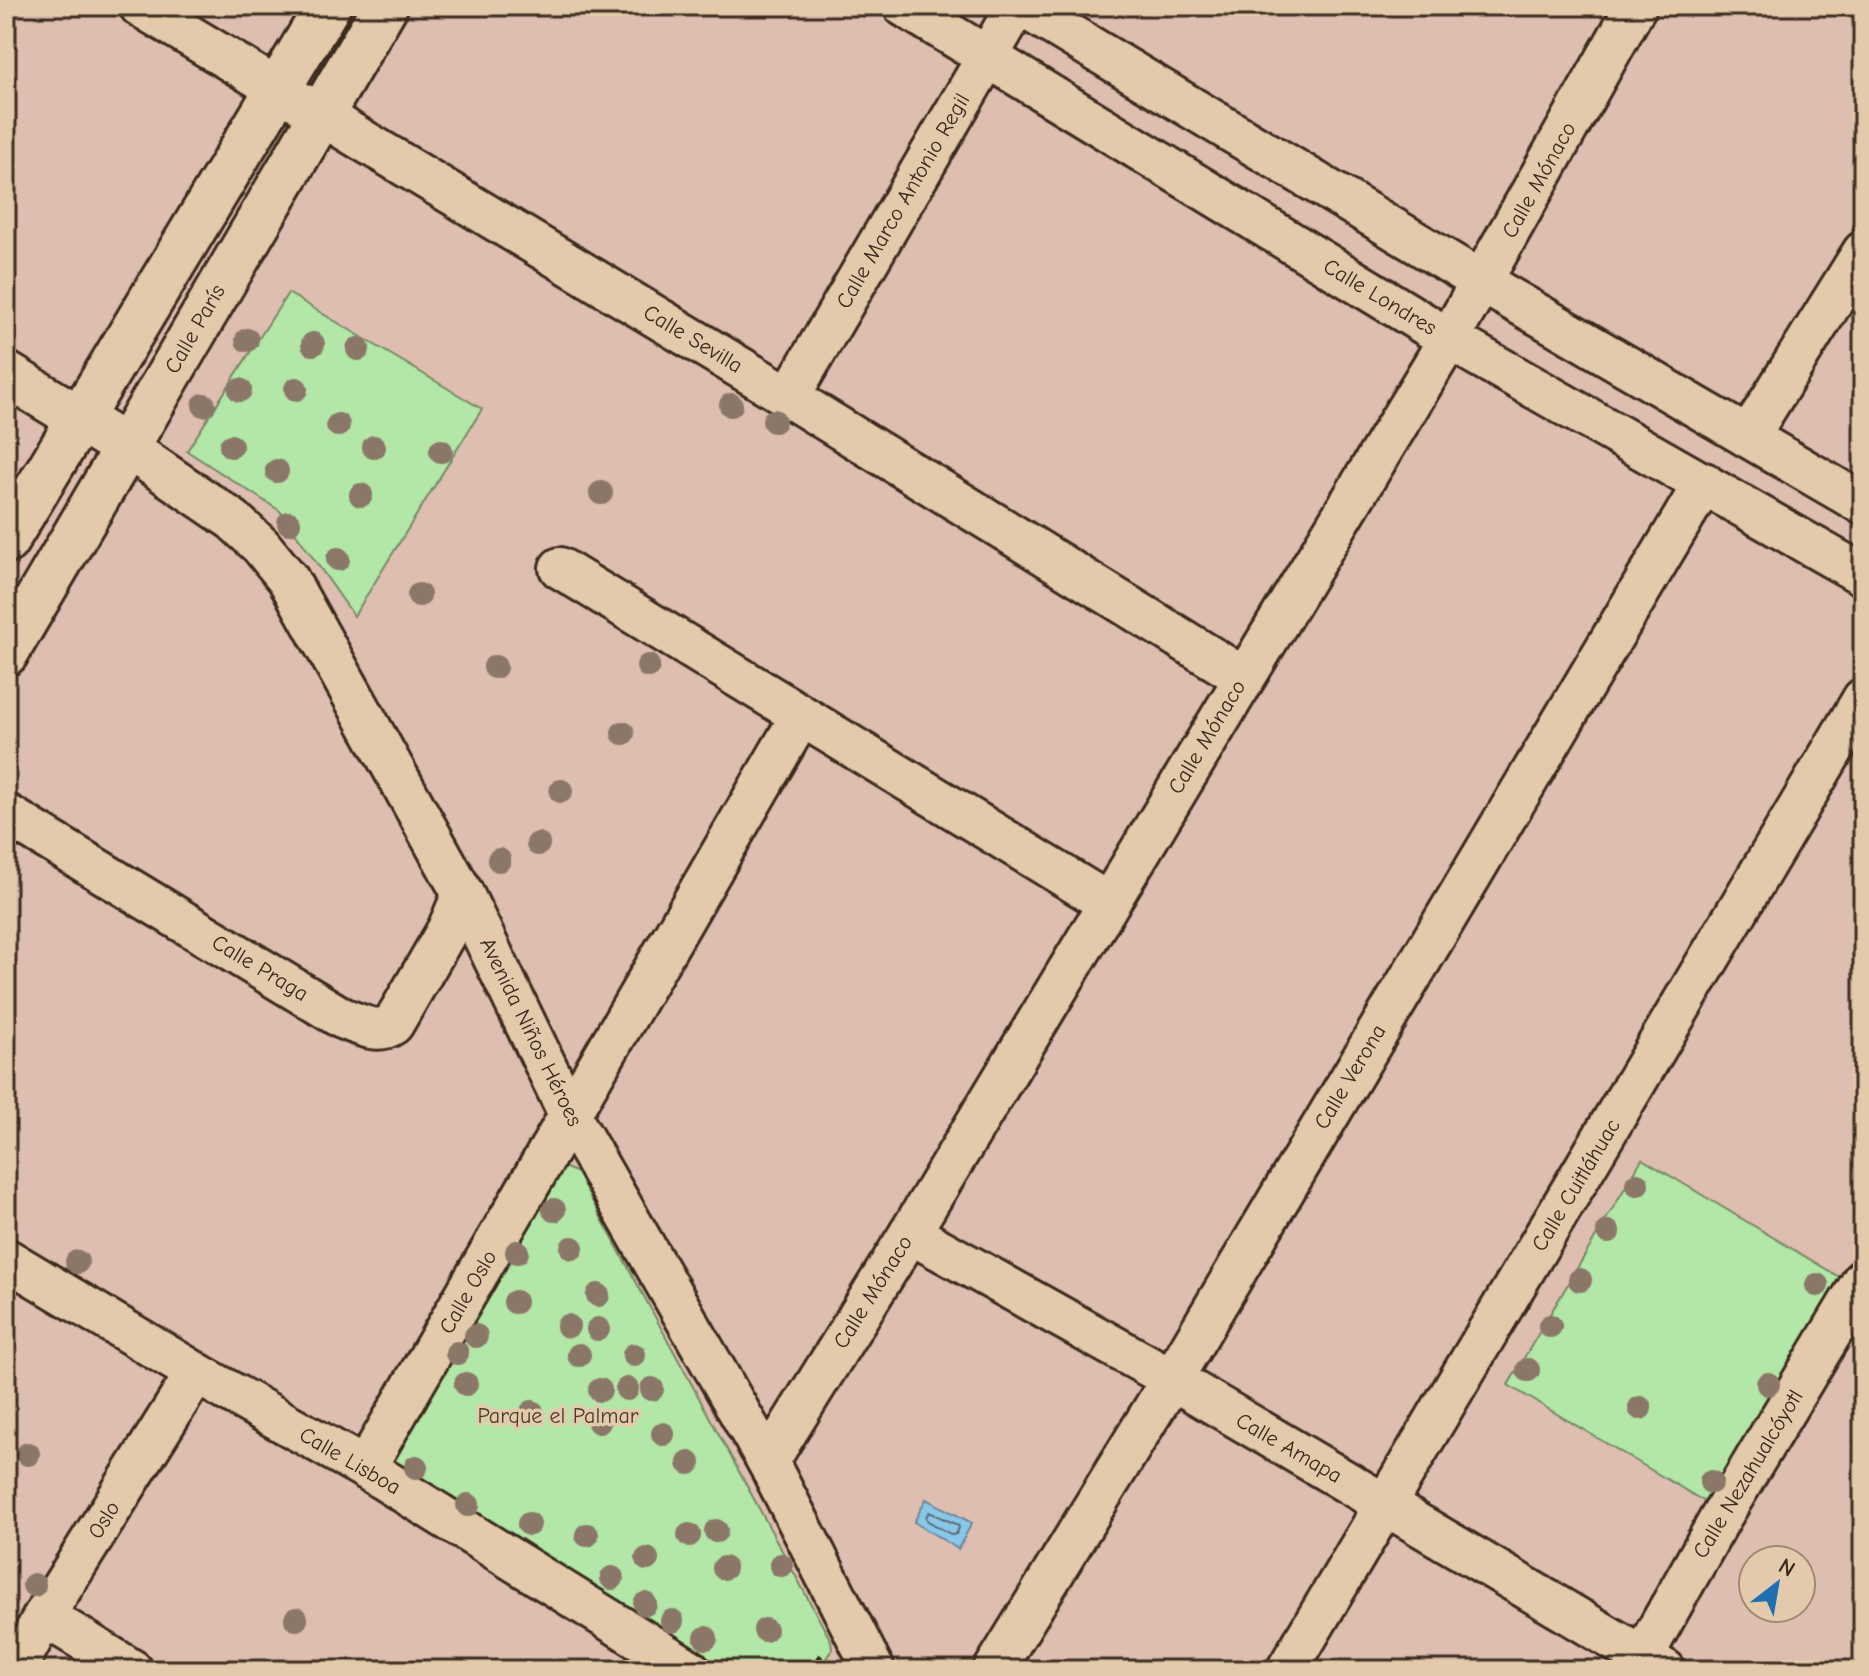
<svg xmlns="http://www.w3.org/2000/svg" width="1869" height="1676" viewBox="0 0 1869 1676" font-family="'Comic Neue',sans-serif">
<style>
.green{fill:#b2e7a8;stroke:#768863;stroke-width:2}
.water{fill:#89c7e9;stroke:#6a8898;stroke-width:2}
.lines{fill:none;stroke-linecap:round;stroke-linejoin:round}
.shore{stroke:#5a696f;stroke-width:2}
.minor-casing{stroke:#3b2a1e;stroke-width:46}
.tertiary-casing{stroke:#3b2a1e;stroke-width:50}
.secondary-casing{stroke:#3b2a1e;stroke-width:50}
.path{stroke:#3b2a1e;stroke-width:5;stroke-dasharray:6 6;stroke-linecap:butt}
.minor{stroke:#e3caab;stroke-width:40}
.tertiary{stroke:#e3caab;stroke-width:44}
.secondary{stroke:#e3caab;stroke-width:44}
.tree{fill:#8b7768}
.labels{text-anchor:middle;dominant-baseline:central;stroke-width:7;stroke-linejoin:round;paint-order:stroke}
.street-label{font-size:22px;fill:#3b2a1e;stroke:#e3caab}
.park-label{font-size:22px;fill:#473d2c;stroke:#e3caab}
</style>
<rect width="100%" height="100%" fill="#debeb1"/>
<filter id="ink" filterUnits="userSpaceOnUse"><feTurbulence type="fractalNoise" baseFrequency=".0125" numOctaves="2"/><feDisplacementMap in="SourceGraphic" scale="16" xChannelSelector="R" yChannelSelector="G"/><feConvolveMatrix kernelMatrix="1 2 1 2 8 2 1 2 1" color-interpolation-filters="sRGB"/></filter>
<g filter="url(#ink)">
<!-- green -->
<g class="green">
<polygon points="288,293 482,409 354,616 280,511 187,451"/>
<polygon points="1642,1159 1851,1284 1717,1509 1508,1385"/>
<polygon points="560,1165 577,1173 831,1641 832,1649 819,1670 721,1670 387,1471 548,1168"/>
</g>
<!-- water -->
<polygon class="water" points="926,1499 972,1523 958,1549 914,1522"/>
<g class="lines">
<!-- shore -->
<polygon class="shore" points="929,1512 958,1525 959,1528 956,1534 952,1535 928,1521 926,1517"/>
<defs>
<g id="minor">
<polyline points="140,6 789,397 1243,677"/>
<polyline points="904,6 1449,339 1863,575"/>
<polyline points="1022,6 1482,282 1863,504"/>
<polyline points="789,397 1017,6"/>
<polyline points="1748,437 1863,252"/>
<polyline points="126,447 233,520 261,546 288,579 463,894 570,1116 768,1462 874,1670"/>
<polyline points="560,568 1108,903"/>
<path d="M6,814L342,1018C358,1024 378,1035 393,1024L448,929L463,894"/>
<polyline points="910,1233 1172,1379 1665,1670"/>
<polyline points="6,1259 196,1373 365,1468 690,1670"/>
<polyline points="768,1462 910,1233 1449,339 1636,6"/>
<polyline points="365,1468 801,716"/>
<polyline points="44,1616 132,1670"/>
<polyline points="15,1670 44,1616 196,1373"/>
<polyline points="994,1670 1172,1379 1704,483"/>
<polyline points="1287,1670 1863,699"/>
<polyline points="1635,1670 1721,1517 1863,1280"/>
</g>
<polyline id="tertiary" points="6,374 126,447"/>
<g id="secondary">
<polyline points="6,541 328,6"/>
<polyline points="6,653 385,6"/>
</g>
</defs>
<!-- minor casing -->
<use href="#minor" class="minor-casing"/>
<!-- tertiary casing -->
<use href="#tertiary" class="tertiary-casing"/>
<!-- secondary casing -->
<use href="#secondary" class="secondary-casing"/>
<!-- path -->
<g class="path">
<polyline points="725,1661 740,1670"/>
<polyline points="811,1670 824,1651"/>
</g>
<!-- minor -->
<use href="#minor" class="minor"/>
<!-- tertiary -->
<use href="#tertiary" class="tertiary"/>
<!-- secondary -->
<use href="#secondary" class="secondary"/>
</g>
<!-- trees -->
<g class="tree">
<circle cx="247" cy="340" r="12"/>
<circle cx="313" cy="344" r="12"/>
<circle cx="358" cy="349" r="12"/>
<circle cx="296" cy="389" r="12"/>
<circle cx="240" cy="390" r="12"/>
<circle cx="204" cy="405" r="12"/>
<circle cx="731" cy="405" r="12"/>
<circle cx="774" cy="421" r="12"/>
<circle cx="338" cy="425" r="12"/>
<circle cx="231" cy="446" r="12"/>
<circle cx="374" cy="447" r="12"/>
<circle cx="441" cy="451" r="12"/>
<circle cx="277" cy="471" r="12"/>
<circle cx="601" cy="493" r="12"/>
<circle cx="361" cy="495" r="12"/>
<circle cx="289" cy="523" r="12"/>
<circle cx="338" cy="559" r="12"/>
<circle cx="419" cy="595" r="12"/>
<circle cx="648" cy="666" r="12"/>
<circle cx="495" cy="667" r="12"/>
<circle cx="623" cy="733" r="12"/>
<circle cx="561" cy="791" r="12"/>
<circle cx="538" cy="844" r="12"/>
<circle cx="499" cy="860" r="12"/>
<circle cx="1637" cy="1184" r="12"/>
<circle cx="554" cy="1210" r="12"/>
<circle cx="1608" cy="1232" r="12"/>
<circle cx="572" cy="1248" r="12"/>
<circle cx="517" cy="1252" r="12"/>
<circle cx="77" cy="1262" r="12"/>
<circle cx="1580" cy="1280" r="12"/>
<circle cx="1817" cy="1285" r="12"/>
<circle cx="598" cy="1295" r="12"/>
<circle cx="515" cy="1302" r="12"/>
<circle cx="568" cy="1326" r="12"/>
<circle cx="1550" cy="1326" r="12"/>
<circle cx="598" cy="1329" r="12"/>
<circle cx="476" cy="1336" r="12"/>
<circle cx="457" cy="1353" r="12"/>
<circle cx="579" cy="1355" r="12"/>
<circle cx="634" cy="1355" r="12"/>
<circle cx="1528" cy="1370" r="12"/>
<circle cx="466" cy="1384" r="12"/>
<circle cx="1768" cy="1384" r="12"/>
<circle cx="627" cy="1389" r="12"/>
<circle cx="652" cy="1389" r="12"/>
<circle cx="600" cy="1390" r="12"/>
<circle cx="1640" cy="1408" r="12"/>
<circle cx="532" cy="1412" r="12"/>
<circle cx="599" cy="1422" r="12"/>
<circle cx="663" cy="1434" r="12"/>
<circle cx="28" cy="1454" r="12"/>
<circle cx="689" cy="1463" r="12"/>
<circle cx="416" cy="1467" r="12"/>
<circle cx="1711" cy="1482" r="12"/>
<circle cx="468" cy="1505" r="12"/>
<circle cx="529" cy="1524" r="12"/>
<circle cx="716" cy="1531" r="12"/>
<circle cx="587" cy="1535" r="12"/>
<circle cx="689" cy="1535" r="12"/>
<circle cx="647" cy="1559" r="12"/>
<circle cx="781" cy="1565" r="12"/>
<circle cx="724" cy="1568" r="12"/>
<circle cx="612" cy="1578" r="12"/>
<circle cx="34" cy="1585" r="12"/>
<circle cx="645" cy="1604" r="12"/>
<circle cx="296" cy="1619" r="12"/>
<circle cx="672" cy="1621" r="12"/>
<circle cx="765" cy="1630" r="12"/>
<circle cx="706" cy="1638" r="12"/>
</g>
</g>
<g class="labels">
<!-- street labels -->
<g class="street-label">
<text transform="translate(1539 180) rotate(-61)">Calle Mónaco</text>
<text transform="translate(903 201) rotate(-60)">Calle Marco Antonio Regil</text>
<text transform="translate(1380 297) rotate(31)">Calle Londres</text>
<text transform="translate(195 329) rotate(-60)">Calle París</text>
<text transform="translate(693 339) rotate(31)">Calle Sevilla</text>
<text transform="translate(1207 737) rotate(-59)">Calle Mónaco</text>
<text transform="translate(260 968) rotate(31)">Calle Praga</text>
<text transform="translate(531 1032) rotate(64)">Avenida Niños Héroes</text>
<text transform="translate(1350 1077) rotate(-59)">Calle Verona</text>
<text transform="translate(1576 1185) rotate(-59)">Calle Cuitláhuac</text>
<text transform="translate(468 1292) rotate(-60)">Calle Oslo</text>
<text transform="translate(873 1292) rotate(-58)">Calle Mónaco</text>
<text transform="translate(1289 1448) rotate(30)">Calle Amapa</text>
<text transform="translate(350 1461) rotate(30)">Calle Lisboa</text>
<text transform="translate(1748 1474) rotate(-59)">Calle Nezahualcóyotl</text>
<text transform="translate(104 1520) rotate(-58)">Oslo</text>
</g>
<!-- park labels -->
<g class="park-label">
<text x="558" y="1416">Parque el Palmar</text>
</g>
</g>
<!-- margin -->
<rect width="1869" height="1676" fill="none" stroke="#e3caab" stroke-width="32"/>
<rect x="16" y="16" width="1837" height="1644" fill="none" stroke="#3b2a1e" stroke-width="3" filter="url(#ink)"/>
<!-- north arrow -->
<g transform="translate(1777 1584) rotate(31)"><circle r="38" fill="#e3caab" stroke="#a08a73" stroke-width="2"/>
<path d="M0-6L14 30L0 20L-14 30Z" fill="#1f6fb2"/>
<text y="-12" font-size="22" font-weight="bold" text-anchor="middle" fill="#3b2a1e">N</text>
</g>
</svg>
